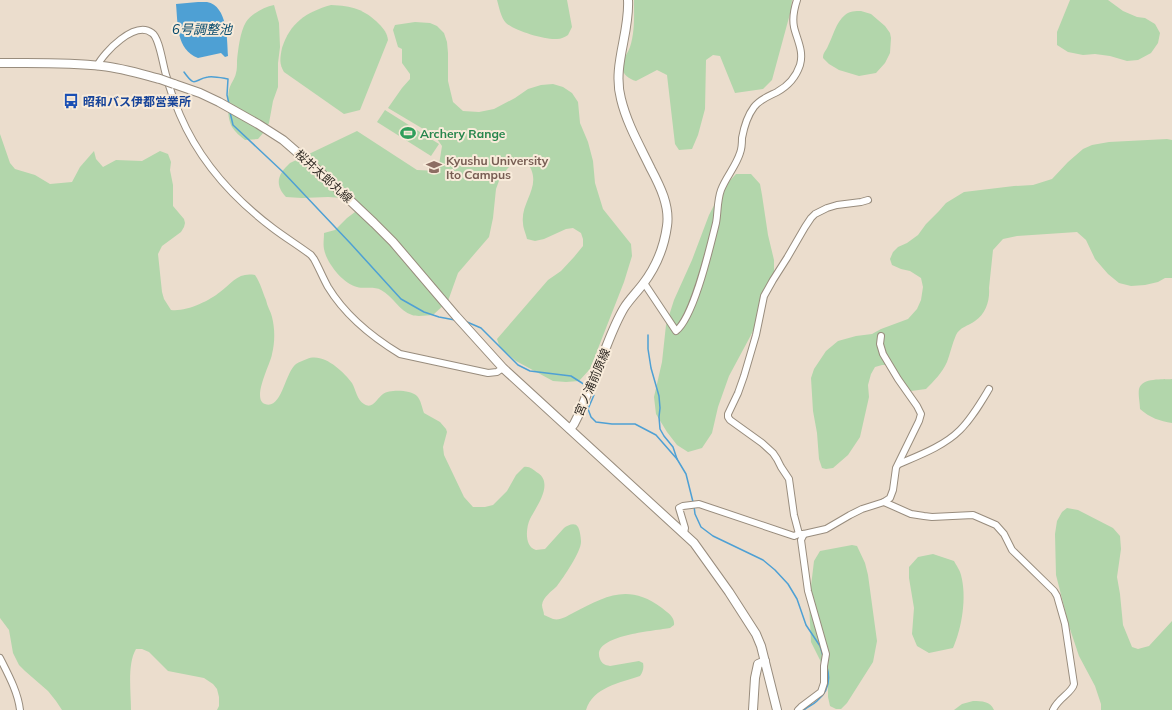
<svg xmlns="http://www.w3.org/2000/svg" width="1172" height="710" viewBox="0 0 1172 710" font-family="Mulish,'Noto Sans JP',sans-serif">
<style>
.green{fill:#b2d6ab}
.water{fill:#4ea0d4}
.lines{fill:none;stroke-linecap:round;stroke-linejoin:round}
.stream{stroke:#4ea0d4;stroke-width:1.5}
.minor-casing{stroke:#988c7d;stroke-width:8}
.major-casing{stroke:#988c7d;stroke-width:10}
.minor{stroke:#fff;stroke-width:6}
.major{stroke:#fff;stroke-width:8}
.major-bridge-casing{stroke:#988c7d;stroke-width:10;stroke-linecap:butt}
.major-bridge{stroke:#fff;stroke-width:8}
.labels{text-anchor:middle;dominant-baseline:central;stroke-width:4;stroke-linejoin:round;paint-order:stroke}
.transit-label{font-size:12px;font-weight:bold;fill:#164399;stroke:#f8ebda;text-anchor:start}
.leisure-label{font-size:12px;font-weight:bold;fill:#27864d;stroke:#f8ebda;text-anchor:start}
.education-label{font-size:12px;font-weight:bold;fill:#785e54;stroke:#f8ebda;text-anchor:start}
.street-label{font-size:12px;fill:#2f2a24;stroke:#f8ebda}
.water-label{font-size:13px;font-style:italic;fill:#074b6d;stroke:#f8ebda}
</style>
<rect width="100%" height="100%" fill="#ebddcd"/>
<!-- green -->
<g class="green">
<path d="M497,0H567L572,27L568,35C565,37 561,39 557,39C545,40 515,31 506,23C501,18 499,7 497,0Z"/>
<path d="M634,0H792L791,10L772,80L763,89L735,93L720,56L713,55L706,60L705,109L698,135L692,149L679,150L675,144L667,75L657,70L636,81C629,79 623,75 622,67C622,60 628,53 630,47C635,32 634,15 634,0Z"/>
<polygon points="1070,0 1108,0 1123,11 1137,17 1145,18 1155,24 1160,33 1158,43 1151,53 1138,60 1127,61 1110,56 1095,54 1083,55 1068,52 1057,45 1057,32"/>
<path d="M274,5L279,23L280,47L278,63V87L273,101L269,123L264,132L258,139L245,140C240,136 235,132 232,127C227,117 227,101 229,90C230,84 235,79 236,73C237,70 237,65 237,61C238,50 240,32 246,22C251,14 264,7 274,5Z"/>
<path d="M331,5C352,6 364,9 379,24C384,29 387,33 388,40L360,110L344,114L284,72C279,64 280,58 282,48C290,23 306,12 331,5Z"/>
<path d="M861,11L871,14L885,26L890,33L891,38L890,53L885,63L876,73L859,76L839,70L829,64L823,58C823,52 826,51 828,46C833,36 836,22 845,15C849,11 856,11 861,11Z"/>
<path d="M415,22L430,23L437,26L444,33L447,42L448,53V81L453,102L463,111L479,112L494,109L515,98L528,89L541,85L553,84L563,87L572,93L578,102L580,123L588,142L593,161L595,183L603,209L631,244L632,256L624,282L590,369L579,381L566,382L553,381L516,361L504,351L499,345L497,339L548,280L561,271L574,257L583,246V239L581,233L573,228L566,229L544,239L535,241L527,239C526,234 523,228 523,223C520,200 546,184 525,160L518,161L508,168L500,178L496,189L493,218L489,237L458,273L448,301L433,315C427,315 418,317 412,315C399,311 393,296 381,290C375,286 364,289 357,287C343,284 326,262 324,249C323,244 324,239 324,233L335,230L347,218L355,212L356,203L343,198L328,197L302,198L286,197C274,184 278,174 290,163L357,131L417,170L438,171L442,146L435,136L388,108L402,88L410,79V74L402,63V49L398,47L393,30L395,25Z"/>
<polygon points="385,110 439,144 431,156 377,122"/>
<path d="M0,134L10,163L15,169L35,175L50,184L72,182L80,167L94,151L96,159L103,167L116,160L142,161L160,151L168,154L171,162L170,170L173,185V206L184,219L185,223L184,227L181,232L162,246L158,254L162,292L164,299L171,310C186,312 209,301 220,292C232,283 238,272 255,275C261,284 262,291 266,300C267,306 271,312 272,317C275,329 275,342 272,354C271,363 251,399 265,404C282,410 285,372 296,364C299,362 304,360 307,359C323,352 343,371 352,383C356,390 357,400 364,404C373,410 377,398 383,394C390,389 411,390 417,396C421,400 422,408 424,413L440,422L446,429L447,432L443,447L444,455L464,497L473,507H485L493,505L507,491L516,475L524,467C530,466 533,470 538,473C554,484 536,507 530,519C526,527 524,547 536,550C538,550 542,549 545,549L564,528C568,525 575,522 578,527C580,530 581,539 581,542C581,552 563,578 557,586C552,591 543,597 542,605C542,608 544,612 544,615C547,616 550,618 553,619C560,621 567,616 573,613C606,596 628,583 662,608C668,613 675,617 674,625L670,628C655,631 590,635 600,659C602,664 605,665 610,666L639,661L643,663C644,668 643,672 640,676C620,683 593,687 586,710H217L219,706V697L217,689L213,684L204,678L168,671L149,652L142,649H136C127,664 131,692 131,710H62L56,701L48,691L25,671L19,665L13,653L9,630L0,618Z"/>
<path d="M1167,139L1172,140V278H1165L1158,282L1145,285L1131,286L1119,283L1108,274L1095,259L1086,240L1077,232L1017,236L1003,239L993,250L989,288C990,300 986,314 975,321C968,326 960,327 956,335C952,344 950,354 947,362C942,373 934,381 926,389L911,391L899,383L888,365H882L875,367L871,374L868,385L869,397L860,437L848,455L833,468L826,469L822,468L819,459L817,433L813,411L811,378L814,369L826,351L838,341L856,336L872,334L881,329L908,319L917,309L921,300L923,287L921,278L910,271L901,269L892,265L890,259L893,252L898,247L907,243L918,235L926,224L939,211L946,203L964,192L1014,186L1033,185L1052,179L1068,162L1083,149L1092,145L1109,142Z"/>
<polygon points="736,174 751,174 760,184 762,195 768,235 774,260 774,278 766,301 751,335 729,376 718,407 712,433 702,448 688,452 677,445 667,432 656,414 654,397 662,362 666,325 674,300 692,260 709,215 723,188"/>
<path d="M1172,379V423C1160,421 1150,418 1140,409C1140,403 1138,395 1139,389C1142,377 1163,380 1172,379Z"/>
<polygon points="1067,508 1078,510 1113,528 1120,536 1121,549 1117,577 1120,594 1123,625 1132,647 1138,649 1149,646 1172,621 1172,710 1101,710 1101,704 1095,686 1079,656 1069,626 1056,575 1055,534 1057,521 1062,512"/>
<polygon points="852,545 857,546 865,563 868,575 877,641 873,662 847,703 841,709 836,709 830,706 828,697 828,683 820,660 811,642 809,603 814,561 820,551"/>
<path d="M933,554L954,561C956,565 960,570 961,575C967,597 962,628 953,648L929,653L917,646L912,634L914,608L909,578V567L918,557Z"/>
<path d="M973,701C982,701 990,701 994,710H954L962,704Z"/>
</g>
<!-- water -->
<path class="water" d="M198,2C201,2 204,2 207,2C228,6 227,40 228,56L225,57L221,53L198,58C176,49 178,25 176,4Z"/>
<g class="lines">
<!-- stream -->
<g class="stream">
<path d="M184,72C196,89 194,79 208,77C214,76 222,78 228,79L227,95L229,104"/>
<polyline points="230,112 233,125 283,172 351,244 401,299 424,312 439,317 455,320"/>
<polyline points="467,322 481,328 518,365 530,371 571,376 582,383 587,387"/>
<polyline points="648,335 648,349 651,368 659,396 660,408 659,417 660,429 664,436 673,447 677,459 686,474 693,502"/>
<polyline points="591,392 594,395 588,409 591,417 596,422 612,424 635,424 656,435 677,459"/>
<polyline points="694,506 695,514 701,527 713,536 763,560 775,570 788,584 797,599 806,625 820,646 823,656"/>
<path d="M804,710C808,706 813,705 817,701C828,692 831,681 827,667"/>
</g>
<defs>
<g id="minor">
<path d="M97,66C104,52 135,20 152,33C160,38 163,68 167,78C170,91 175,103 180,115C200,162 234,199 274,229C286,238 299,246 311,255L314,259C319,268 323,278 328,287C345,315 372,337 400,354L488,373L497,372L503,368"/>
<path d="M644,283L676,331C694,317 710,247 716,223C718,213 717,201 721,190C726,177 736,166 740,153C742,148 742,143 742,138C744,127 748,115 754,107C760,99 769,96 777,92C788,86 796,77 800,65C804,51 797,40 794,27C792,17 794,9 797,0"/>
<path d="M899,464C920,455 944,446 960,430C972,418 980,404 989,389"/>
<path d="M884,502L911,514L924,516L932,517L973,515L996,525L1004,534L1012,550L1054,591L1057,596L1065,624L1074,684C1072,693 1058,698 1053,710"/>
<polyline points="684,533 685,528 679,508 683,506 699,504 794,536 799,534 804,534 826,529 850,515 862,509 884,502 890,498 893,490 896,468 919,421 921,414 917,406 898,379 883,354 880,344 881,336"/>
<polyline points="799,534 794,515 789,479 781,467 777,459 773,453 762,443 730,420 728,417 728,414 738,393 744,376 756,335 764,296 773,280 787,258 805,227 811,218 815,214 827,208 837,205 861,202 868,200"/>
<path d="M0,658C8,674 18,692 20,710"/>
<polyline points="798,710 801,707 821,692 824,683 824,666 826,654 808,591 801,540 804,534"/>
</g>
<g id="major">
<path d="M0,63C34,63 68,62 102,66C122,68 141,74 160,79"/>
<polyline points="174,84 200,93 219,102 258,124 283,140 321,173 374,223 393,242 456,316 503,368 694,543 729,592 756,634 761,646 777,710"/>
<path d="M570,429L574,424L580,412C587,393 595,374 603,355C609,340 615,323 624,308C629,300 637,292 643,284C656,267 664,248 667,226C670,206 660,186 651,169C640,146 627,124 621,99C612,66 630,33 628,0"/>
<polyline points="753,710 755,678 758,664 765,661"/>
</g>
</defs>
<!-- minor casing -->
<use href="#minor" class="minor-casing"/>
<!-- major casing -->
<use href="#major" class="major-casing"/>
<!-- minor -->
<use href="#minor" class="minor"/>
<!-- major -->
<use href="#major" class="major"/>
<defs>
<polyline id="major-bridge" points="160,79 174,84"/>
</defs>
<!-- major-bridge casing -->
<use href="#major-bridge" class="major-bridge-casing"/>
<!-- major-bridge -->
<use href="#major-bridge" class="major-bridge"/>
</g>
<!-- icons -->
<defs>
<symbol id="bus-bare" viewBox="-9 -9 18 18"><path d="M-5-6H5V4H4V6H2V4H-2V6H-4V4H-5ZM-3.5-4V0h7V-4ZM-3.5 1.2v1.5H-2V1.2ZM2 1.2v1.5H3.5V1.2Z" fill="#1a4fb4" stroke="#f8ebda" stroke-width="2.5" paint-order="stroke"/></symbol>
<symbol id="stadium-bare" viewBox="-9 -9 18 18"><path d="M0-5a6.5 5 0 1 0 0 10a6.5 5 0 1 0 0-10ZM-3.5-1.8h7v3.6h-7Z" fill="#2e9e5b" stroke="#f8ebda" stroke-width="2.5" paint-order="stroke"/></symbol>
<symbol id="university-bare" viewBox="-9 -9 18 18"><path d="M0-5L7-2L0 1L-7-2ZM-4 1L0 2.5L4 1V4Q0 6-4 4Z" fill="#8d6e63" stroke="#f8ebda" stroke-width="2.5" paint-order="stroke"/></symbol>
</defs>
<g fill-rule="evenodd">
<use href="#bus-bare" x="60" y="90" width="22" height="22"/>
<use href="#stadium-bare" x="397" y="122" width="22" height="22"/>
<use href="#university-bare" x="423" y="156" width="22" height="22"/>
</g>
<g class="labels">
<!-- transit labels -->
<g class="transit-label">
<text x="83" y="101">昭和バス伊都営業所</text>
</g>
<!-- leisure labels -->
<g class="leisure-label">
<text x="420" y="133">Archery Range</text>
</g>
<!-- education labels -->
<g class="education-label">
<text x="446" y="160">Kyushu University<tspan x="446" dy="14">Ito Campus</tspan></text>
</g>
<!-- street labels -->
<g class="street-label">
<text transform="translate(324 176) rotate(42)">桜井太郎丸線</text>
<text transform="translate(592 382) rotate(-67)">宮ノ浦前原線</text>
</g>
<!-- water labels -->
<g class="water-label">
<text x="202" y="29">6号調整池</text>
</g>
</g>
</svg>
